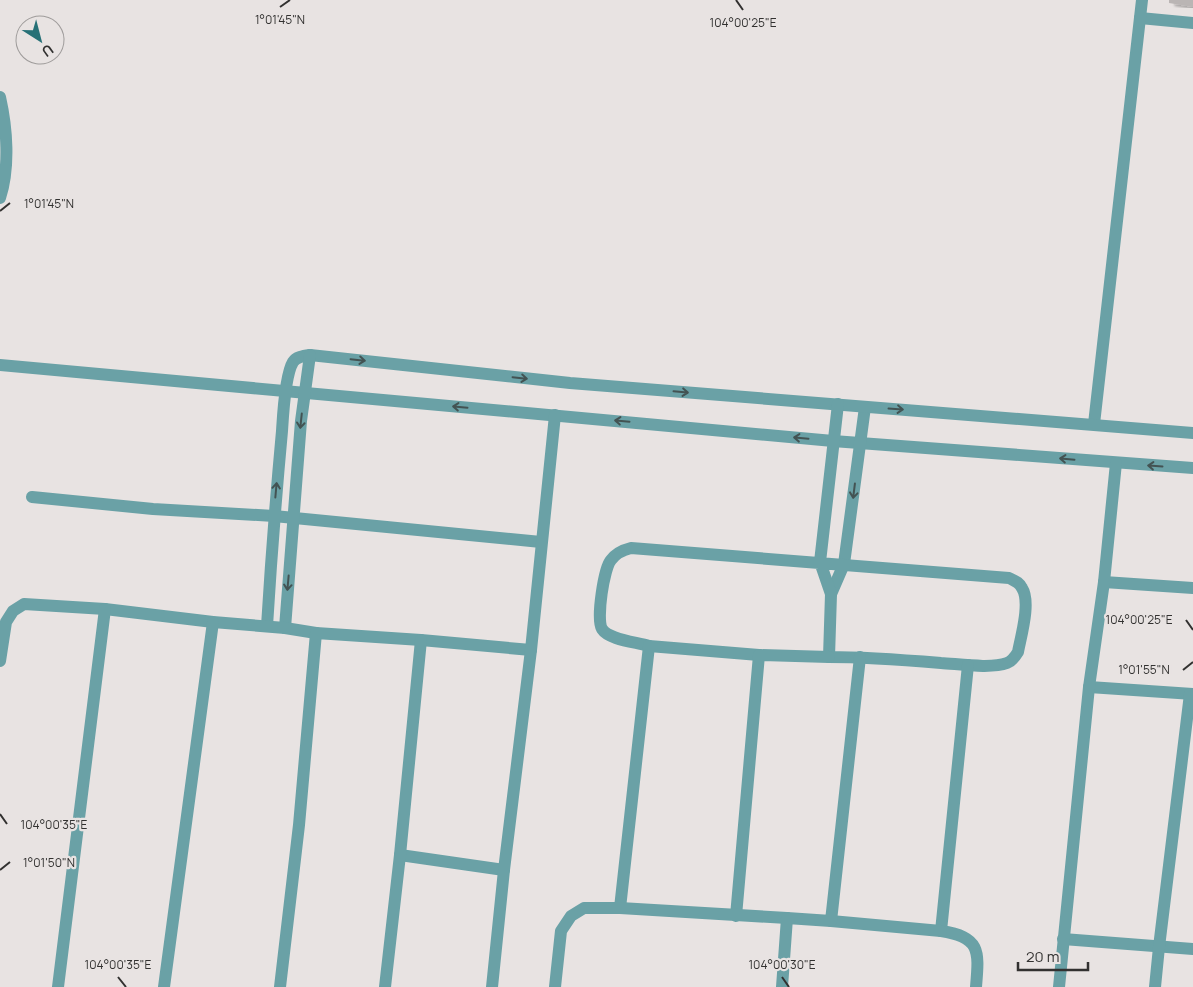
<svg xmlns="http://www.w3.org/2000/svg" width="1193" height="987" viewBox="0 0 1193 987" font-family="Manrope,sans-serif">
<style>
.building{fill:#bab5b4;filter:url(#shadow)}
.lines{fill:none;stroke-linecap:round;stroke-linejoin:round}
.minor{stroke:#6aa1a6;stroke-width:12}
.oneway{stroke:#435353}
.ticks{fill:none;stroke:#323130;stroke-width:2}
.ticks-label{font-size:12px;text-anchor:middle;fill:#323130;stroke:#e8e3e2;stroke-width:4.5;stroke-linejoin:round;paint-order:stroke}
</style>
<defs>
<filter id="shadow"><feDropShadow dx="5.5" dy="3" stdDeviation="1" flood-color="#0004"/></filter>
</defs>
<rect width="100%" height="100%" fill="#e8e3e2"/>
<!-- building -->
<polygon class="building" points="1169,0 1193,0 1193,7 1169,3"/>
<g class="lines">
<!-- minor -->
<g class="minor">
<polyline points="1140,18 1193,23"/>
<path d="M0,97C7,128 10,167 0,198"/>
<polyline points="0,365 833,441 1193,468"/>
<polyline points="1094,424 1142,0"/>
<polyline points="32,497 153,509 274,516 541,542"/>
<polyline points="1104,582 1193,588"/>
<polyline points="831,594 844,564 865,407"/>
<path d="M267,626C271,561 276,496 282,431C283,415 285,375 293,362C296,357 303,356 310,355L570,383L1193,433"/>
<polyline points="285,628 301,421 310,355"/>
<path d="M649,646C636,642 609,640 602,629C596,619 604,568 611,560C616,553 623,550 631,548L1009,578C1015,581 1019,582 1022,588C1031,602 1021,636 1018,652C1015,657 1012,661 1007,663C991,669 959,664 941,663C904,660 866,657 829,657L831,594L820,562L838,404"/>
<polyline points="0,661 6,622 13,611 24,604 105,609 213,622 285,628 316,633"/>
<path d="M968,665L941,931C981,937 979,951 976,987"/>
<polyline points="1089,687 1193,694"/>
<polyline points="400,855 504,870"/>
<polyline points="620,908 649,646 759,655"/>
<polyline points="736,916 759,655 829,657"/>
<polyline points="831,921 941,931"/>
<polyline points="1063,939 1193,949"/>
<polyline points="58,987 105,609"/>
<polyline points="164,987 213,622"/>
<polyline points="280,987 299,825 316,633 421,640 531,650"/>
<polyline points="385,987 400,855 421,640"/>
<polyline points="492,987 504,870 531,650 555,415"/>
<polyline points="555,987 561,931 571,916 584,908 620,908 787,918"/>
<polyline points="782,987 787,918 831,921 860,657"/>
<polyline points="1059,987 1089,687 1104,582 1116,463"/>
<polyline points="1155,987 1159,947 1190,694"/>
</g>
</g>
<!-- one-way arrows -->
<defs><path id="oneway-shaft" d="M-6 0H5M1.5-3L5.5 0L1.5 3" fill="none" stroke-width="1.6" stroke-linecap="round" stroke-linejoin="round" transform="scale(1.25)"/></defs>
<g class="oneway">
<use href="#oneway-shaft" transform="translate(358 360) rotate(6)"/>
<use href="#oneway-shaft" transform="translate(520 378) rotate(6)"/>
<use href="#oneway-shaft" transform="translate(681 392) rotate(5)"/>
<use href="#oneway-shaft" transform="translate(460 407) rotate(-175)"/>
<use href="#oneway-shaft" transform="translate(896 409) rotate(4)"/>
<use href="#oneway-shaft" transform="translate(301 421) rotate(96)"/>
<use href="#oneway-shaft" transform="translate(622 421) rotate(-175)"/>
<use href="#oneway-shaft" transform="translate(801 438) rotate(-175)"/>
<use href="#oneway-shaft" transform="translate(1067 459) rotate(-175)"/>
<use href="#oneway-shaft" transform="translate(1155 466) rotate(-176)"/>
<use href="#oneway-shaft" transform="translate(276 490) rotate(-85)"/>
<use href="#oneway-shaft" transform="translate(854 491) rotate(97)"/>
<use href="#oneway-shaft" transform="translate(288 583) rotate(95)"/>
</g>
<!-- ticks -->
<path class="ticks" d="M736,0L743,10M280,7L290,0M0,211L10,203M1186,620L1193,630M1183,670L1193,662M0,814L7,824M0,870L10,862M118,977L126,987M782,977L789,987"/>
<g class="ticks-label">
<text x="280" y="24">1°01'45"N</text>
<text x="743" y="27">104°00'25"E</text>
<text x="49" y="208">1°01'45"N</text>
<text x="1139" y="624">104°00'25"E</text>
<text x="1144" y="674">1°01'55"N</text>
<text x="54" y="829">104°00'35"E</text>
<text x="49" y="867">1°01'50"N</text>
<text x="118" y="969">104°00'35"E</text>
<text x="782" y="969">104°00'30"E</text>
</g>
<!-- north arrow -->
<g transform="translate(40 40) rotate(144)"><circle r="24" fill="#e8e3e2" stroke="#9f9c9b"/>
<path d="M0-4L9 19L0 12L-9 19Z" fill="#277177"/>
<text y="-8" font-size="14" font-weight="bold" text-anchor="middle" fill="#323130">U</text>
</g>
<!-- scale -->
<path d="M1018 962v8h70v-8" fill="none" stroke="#323130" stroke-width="2.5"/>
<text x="1026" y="962" font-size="15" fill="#323130" stroke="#e8e3e2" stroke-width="4" paint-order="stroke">20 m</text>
</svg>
